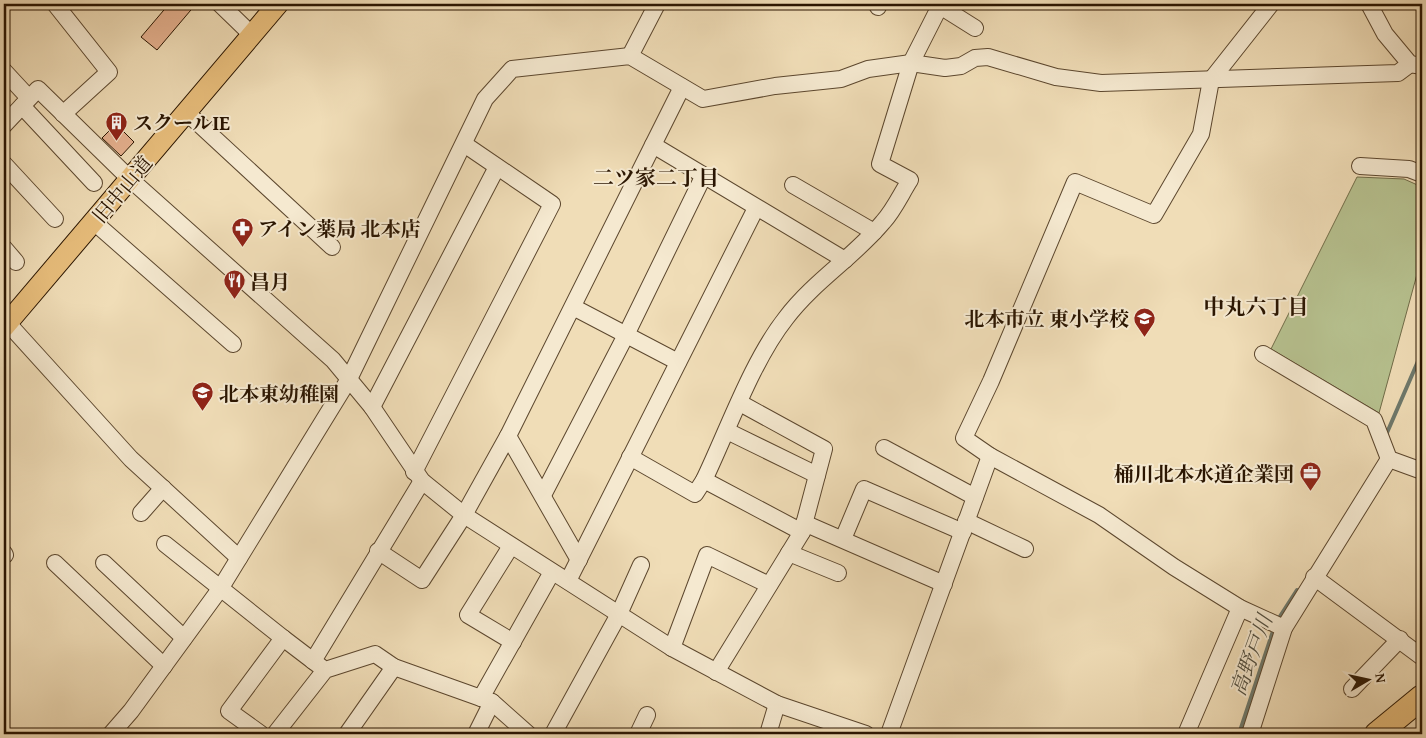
<svg xmlns="http://www.w3.org/2000/svg" width="1426" height="738" viewBox="0 0 1426 738" font-family="'Gentium Book Plus','Noto Serif JP',serif">
<style>
.green{fill:#b7c290;stroke:#706c48}
.lines{fill:none;stroke-linecap:round;stroke-linejoin:round}
.stream{stroke:#6e796c;stroke-width:4}
.building{fill:#e5b18f;stroke:#2a1501}
.minor-casing{stroke:#5c472e;stroke-width:18}
.major-casing{stroke:#2a1501;stroke-width:22}
.highway-casing{stroke:#2a1501;stroke-width:26}
.minor{stroke:#f5e9d0;stroke-width:16}
.major{stroke:#e8be7c;stroke-width:20}
.highway{stroke:#e8be7c;stroke-width:24}
.labels{text-anchor:middle;dominant-baseline:central;stroke-width:4;stroke-linejoin:round;paint-order:stroke}
.poi-label{font-size:20px;font-weight:bold;fill:#2a1501;stroke:#f5e9d0;text-anchor:start}
.street-label{font-size:20px;fill:#2a1501;stroke:#f5e9d0}
.neighbourhood-label{font-size:21px;font-weight:bold;fill:#2a1501;stroke:#f5e9d0}
.water-label{font-size:21px;font-style:italic;fill:#524f40;stroke:#f5e9d0}
</style>
<rect width="100%" height="100%" fill="#f0ddb7"/>
<filter id="stains"><feTurbulence type="fractalNoise" baseFrequency=".004" numOctaves="4"/><feColorMatrix values="0 0 0 0 .2 0 0 0 0 .09 0 0 0 0 .02 0 0 0 .5 -.17"/></filter>
<radialGradient id="worn" r=".72"><stop offset=".6" stop-color="#630" stop-opacity="0"/><stop offset="1" stop-color="#630" stop-opacity=".3"/></radialGradient>
<!-- green -->
<polygon class="green" points="1357,177 1404,179 1422,187 1422,256 1379,413 1271,349"/>
<g class="lines">
<!-- stream -->
<g class="stream">
<polyline points="1386,435 1422,352"/>
<polyline points="1277,621 1297,590"/>
<polyline points="1239,734 1274,628"/>
</g>
</g>
<!-- building -->
<g class="building">
<polygon points="169,4 196,4 157,50 141,37"/>
<polygon points="116,124 134,142 121,156 102,138"/>
</g>
<g class="lines">
<defs>
<g id="minor">
<polyline points="55,4 109,72 63,114"/>
<polyline points="220,4 251,34"/>
<polyline points="1271,4 1211,80 1201,134 1154,215 1075,182 991,381 964,438 990,456 1099,515 1174,567 1240,608 1284,628"/>
<polyline points="1369,4 1385,34 1410,64 1422,66"/>
<polyline points="940,6 975,28"/>
<polyline points="878,7 879,4"/>
<polyline points="630,56 657,4"/>
<polyline points="4,71 29,98"/>
<polyline points="22,106 94,183"/>
<polyline points="186,112 332,247"/>
<polyline points="4,125 38,89 130,179 333,360 372,407 422,481 464,515 672,648 777,704 866,734"/>
<polyline points="653,145 682,87"/>
<polyline points="4,164 55,219"/>
<polyline points="1360,166 1409,169 1422,174"/>
<polyline points="793,185 874,232"/>
<polyline points="94,222 233,344"/>
<polyline points="4,248 16,262"/>
<polyline points="573,307 678,362"/>
<polyline points="4,319 131,459 239,558"/>
<polyline points="1263,354 1374,420 1389,459 1422,471"/>
<polyline points="372,407 497,167"/>
<polyline points="727,431 817,475"/>
<polyline points="884,448 975,497"/>
<path d="M630,457L695,494L704,480C728,430 752,361 786,318C814,281 854,257 883,222C894,210 901,194 910,180L880,164L911,63L941,4"/>
<polyline points="414,472 552,204 464,144"/>
<polyline points="704,480 802,532"/>
<polyline points="543,495 626,335 703,177"/>
<polyline points="141,513 163,488"/>
<polyline points="966,521 1025,549"/>
<polyline points="804,523 944,584"/>
<polyline points="843,539 864,489 963,532"/>
<polyline points="165,544 283,638"/>
<polyline points="511,546 468,615 513,642"/>
<polyline points="378,551 422,580 464,515 508,436"/>
<polyline points="4,553 5,555"/>
<polyline points="789,553 838,573"/>
<polyline points="579,560 508,436 653,145 845,260"/>
<polyline points="55,563 164,666"/>
<polyline points="104,563 184,638"/>
<polyline points="1314,577 1422,657"/>
<polyline points="568,581 756,208"/>
<polyline points="672,648 707,555 769,585"/>
<polyline points="313,661 422,481"/>
<polyline points="716,672 802,532 824,449 740,403"/>
<polyline points="1352,689 1400,639"/>
<polyline points="481,698 552,572"/>
<polyline points="111,734 131,711 220,589 349,379 485,99 512,69 630,56 703,99 775,86 841,79 868,69 911,63 945,68 961,66 975,58 988,57 1056,77 1101,83 1398,73 1410,64"/>
<polyline points="261,734 229,711 283,638 321,667"/>
<polyline points="275,734 325,670 375,654 394,667 492,702 528,734"/>
<polyline points="347,734 394,667"/>
<polyline points="476,734 492,702"/>
<polyline points="553,734 619,614 641,565"/>
<polyline points="638,734 647,715"/>
<polyline points="768,734 777,704"/>
<polyline points="889,734 990,456"/>
<polyline points="1186,734 1240,608"/>
<polyline points="1250,734 1284,628 1389,459"/>
</g>
<polyline id="major" points="4,327 278,4"/>
<polyline id="highway" points="1377,734 1422,697"/>
</defs>
<!-- minor casing -->
<use href="#minor" class="minor-casing"/>
<!-- major casing -->
<use href="#major" class="major-casing"/>
<!-- highway casing -->
<use href="#highway" class="highway-casing"/>
<!-- minor -->
<use href="#minor" class="minor"/>
<!-- major -->
<use href="#major" class="major"/>
<!-- highway -->
<use href="#highway" class="highway"/>
</g>
<!-- icons -->
<defs>
<symbol id="building-pin" viewBox="-11 -11 22 30"><path d="M0 17L-7.5 6A9.5 9.5 0 1 1 7.5 6Z" fill="#8f2418" stroke="#f5e9d0"/><path d="M-4-6H4V6H1V3H-1V6H-4ZM-2.5-4.3h1.7v1.8h-1.7ZM.8-4.3h1.7v1.8H.8ZM-2.5-1h1.7V.8h-1.7ZM.8-1h1.7V.8H.8Z" fill="#fff"/></symbol>
<symbol id="pharmacy-pin" viewBox="-11 -11 22 30"><path d="M0 17L-7.5 6A9.5 9.5 0 1 1 7.5 6Z" fill="#8f2418" stroke="#f5e9d0"/><path d="M-2-6h4v4h4v4h-4v4h-4v-4h-4v-4h4Z" fill="#fff"/></symbol>
<symbol id="restaurant-pin" viewBox="-11 -11 22 30"><path d="M0 17L-7.5 6A9.5 9.5 0 1 1 7.5 6Z" fill="#8f2418" stroke="#f5e9d0"/><path d="M-5-6h1v4h1v-4h1v4h1v-4h1v5L-1.5 .5V6h-2V.5L-5-1ZM5-6V6H3V1.5H1.5Q1.5-4 5-6Z" fill="#fff"/></symbol>
<symbol id="school-pin" viewBox="-11 -11 22 30"><path d="M0 17L-7.5 6A9.5 9.5 0 1 1 7.5 6Z" fill="#8f2418" stroke="#f5e9d0"/><path d="M0-5L7-2L0 1L-7-2ZM-4 1L0 2.5L4 1V4Q0 6-4 4Z" fill="#fff"/></symbol>
<symbol id="office-pin" viewBox="-11 -11 22 30"><path d="M0 17L-7.5 6A9.5 9.5 0 1 1 7.5 6Z" fill="#8f2418" stroke="#f5e9d0"/><path d="M-6-3h4V-5.5h4V-3h4V5H-6ZM-1-4.5V-3h2v-1.5ZM-6 0V1H6V0Z" fill="#fff"/></symbol>
</defs>
<g fill-rule="evenodd">
<use href="#building-pin" x="104" y="110" width="25" height="34"/>
<use href="#pharmacy-pin" x="230" y="216" width="25" height="34"/>
<use href="#restaurant-pin" x="222" y="268" width="25" height="34"/>
<use href="#school-pin" x="1132" y="306" width="25" height="34"/>
<use href="#school-pin" x="190" y="380" width="25" height="34"/>
<use href="#office-pin" x="1298" y="460" width="25" height="34"/>
</g>
<g class="labels">
<!-- poi labels -->
<g class="poi-label">
<text x="133" y="122">スクールIE</text>
<text x="258" y="228">アイン薬局 北本店</text>
<text x="250" y="281">昌月</text>
<text x="1129" y="318" text-anchor="end">北本市立 東小学校</text>
<text x="219" y="393">北本東幼稚園</text>
<text x="1294" y="473" text-anchor="end">桶川北本水道企業団</text>
</g>
<!-- street labels -->
<g class="street-label">
<text transform="translate(122 189) rotate(-50)">旧中山道</text>
</g>
<!-- neighbourhood labels -->
<g class="neighbourhood-label">
<text x="656" y="177">二ツ家二丁目</text>
<text x="1256" y="306">中丸六丁目</text>
</g>
<!-- water labels -->
<g class="water-label">
<text transform="translate(1251 655) rotate(-70)">高野戸川</text>
</g>
</g>
<!-- margin -->
<rect width="1426" height="738" fill="none" stroke="#f0ddb7" stroke-width="20"/>
<rect x="5" y="5" width="1416" height="728" fill="none" stroke="#2a1501" stroke-width="2.5"/>
<rect x="10" y="10" width="1406" height="718" fill="none" stroke="#2a1501"/>
<!-- north arrow -->
<g transform="translate(1368 680) rotate(81)" stroke="#f5e9d0" stroke-width="4" paint-order="stroke">
<path d="M0-4L9 19L0 12L-9 19Z" fill="#2a1501"/>
<text y="-8" font-size="14" font-weight="bold" text-anchor="middle" fill="#2a1501">N</text>
</g>
<rect width="100%" height="100%" filter="url(#stains)"/>
<rect width="100%" height="100%" fill="url(#worn)"/>
</svg>
